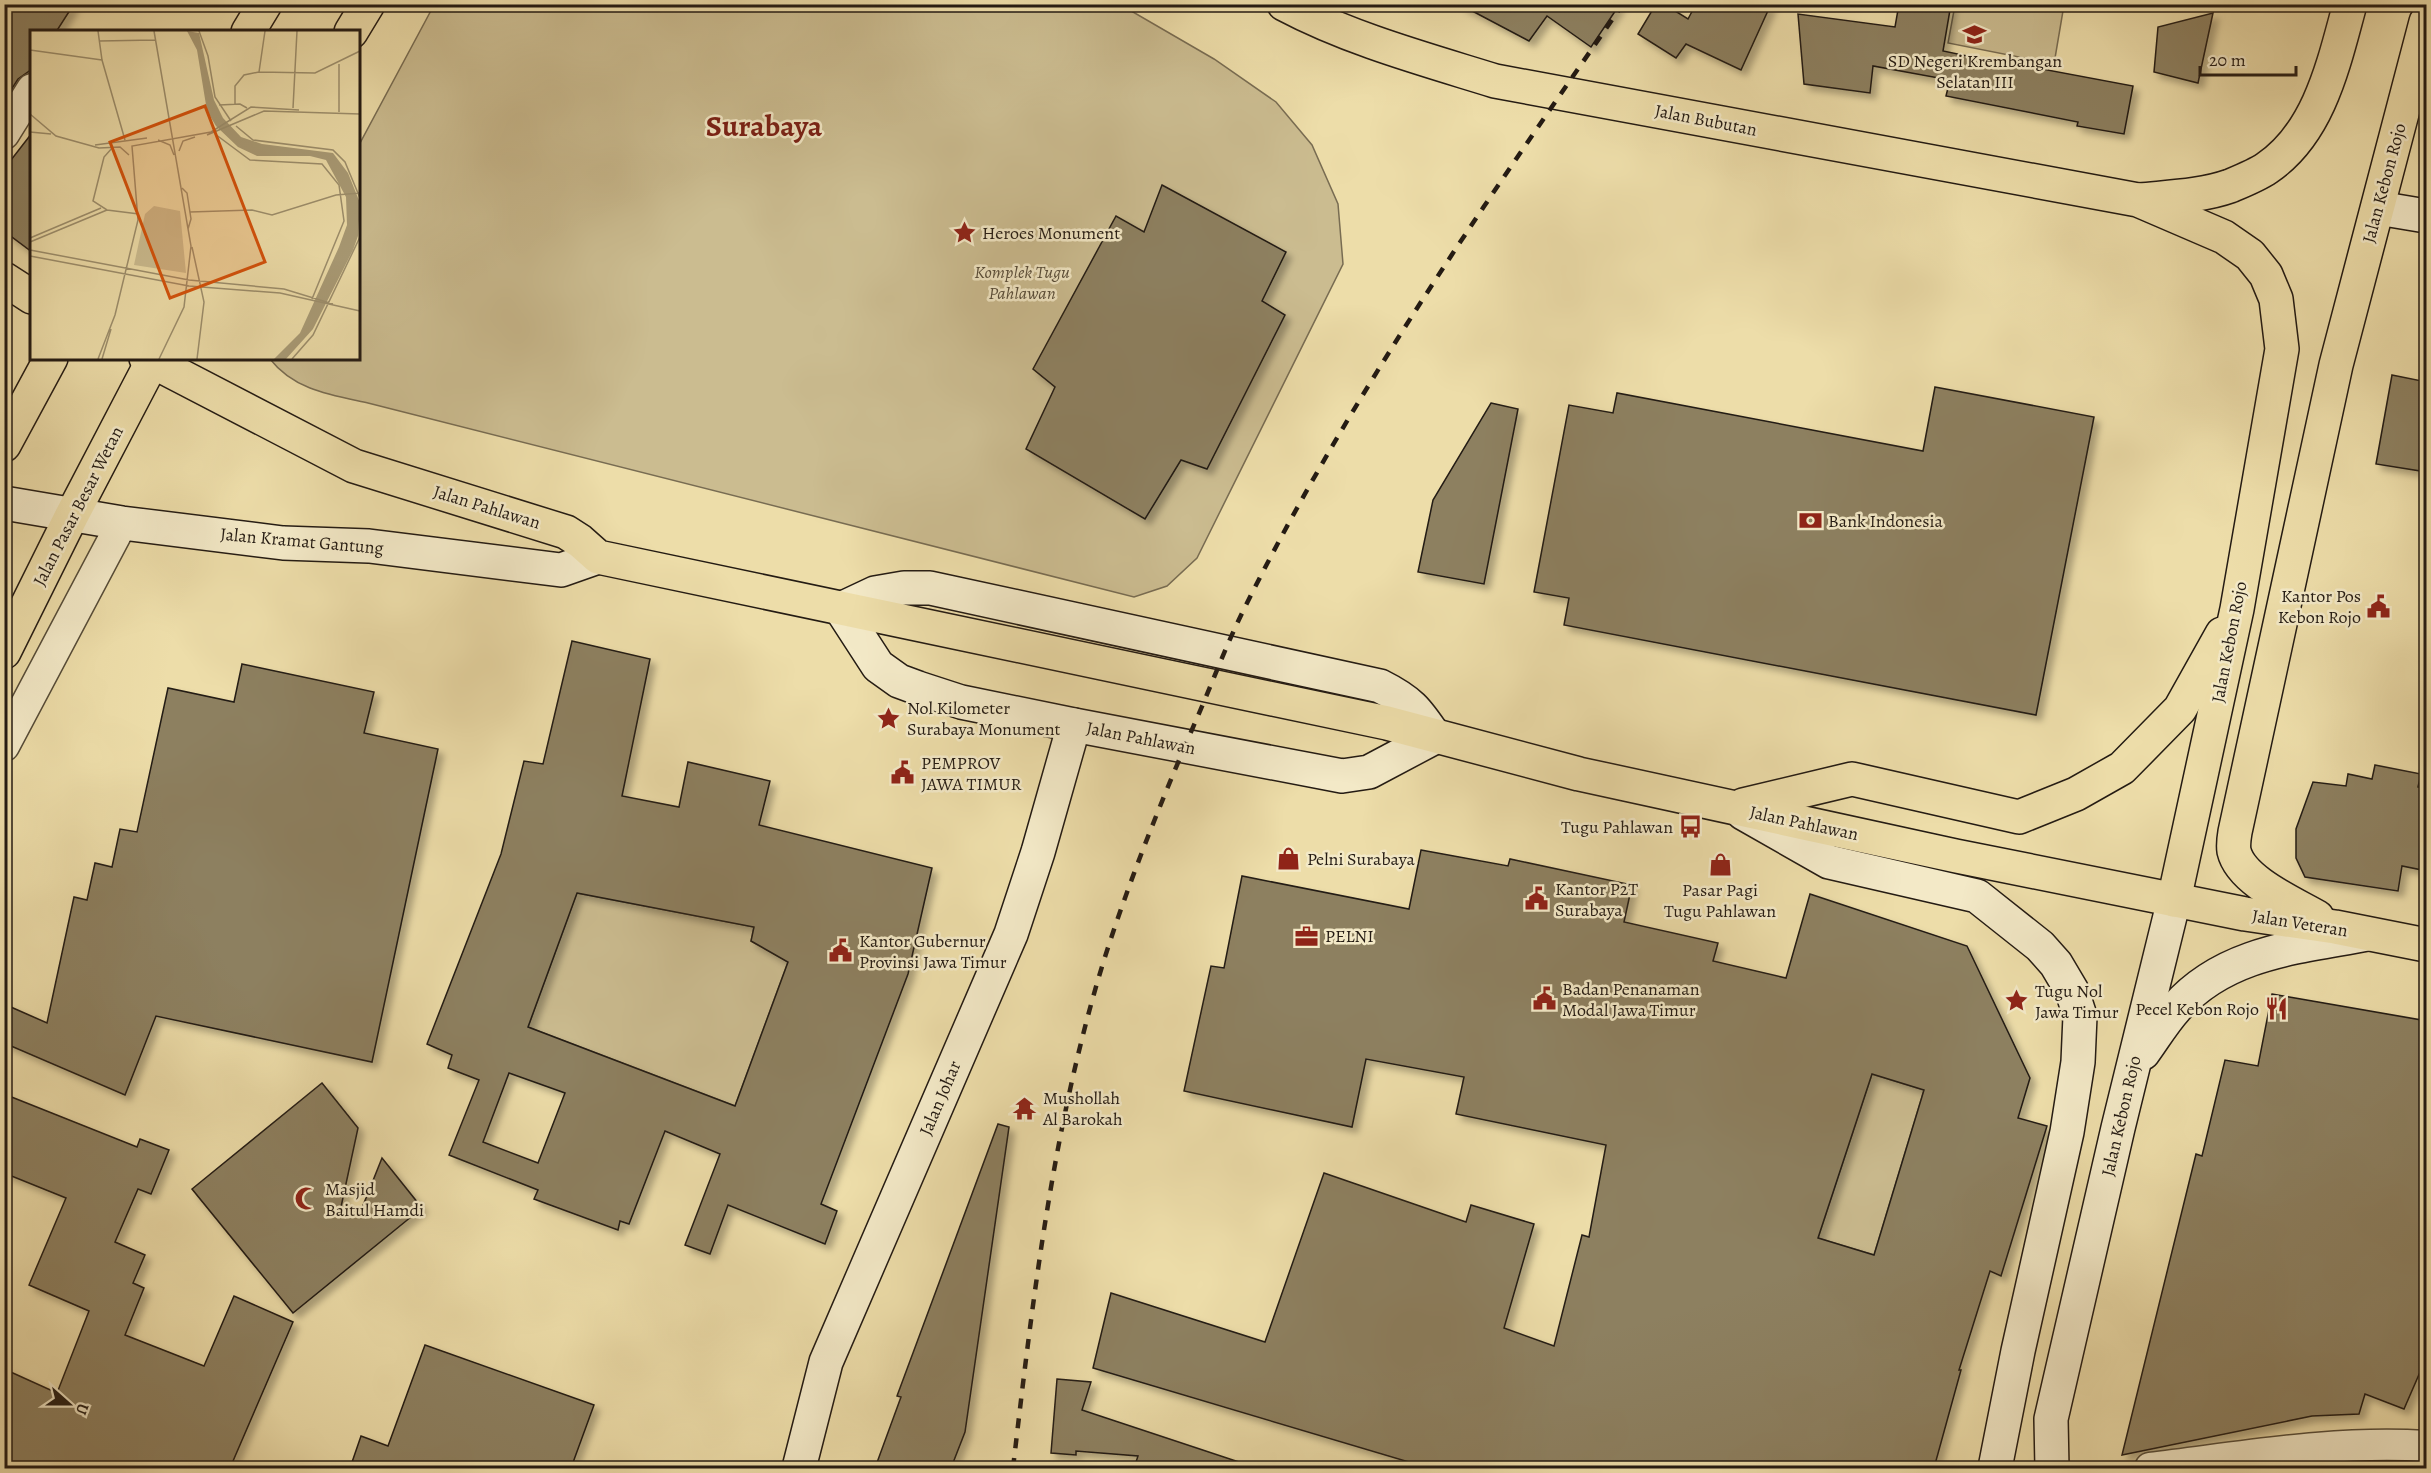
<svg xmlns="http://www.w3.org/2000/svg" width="2431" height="1473" viewBox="0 0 2431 1473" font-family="Alegreya,serif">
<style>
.green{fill:#cbbc90;stroke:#786c52;stroke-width:1.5}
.building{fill:#8d8061;stroke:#241b13;stroke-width:1.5;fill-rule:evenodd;filter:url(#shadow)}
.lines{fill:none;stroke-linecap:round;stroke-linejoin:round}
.street-casing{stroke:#564c38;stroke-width:33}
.secondary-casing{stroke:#241b13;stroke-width:36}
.primary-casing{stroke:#241b13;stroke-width:36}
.street{stroke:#f3e9c7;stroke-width:30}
.secondary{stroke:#f3e9c7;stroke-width:33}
.primary{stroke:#eddda9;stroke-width:33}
.rail{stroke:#241b13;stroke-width:4.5;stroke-dasharray:10 10;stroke-linecap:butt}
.labels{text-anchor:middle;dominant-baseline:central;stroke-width:5;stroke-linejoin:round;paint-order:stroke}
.poi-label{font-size:18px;fill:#241b13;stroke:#f3e9c7;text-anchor:start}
.street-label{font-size:18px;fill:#241b13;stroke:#f3e9c7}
.park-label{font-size:18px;font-style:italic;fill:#564b38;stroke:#f3e9c7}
.town-label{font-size:30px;font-weight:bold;fill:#7a1f14;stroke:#f3e9c7}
.inset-road{fill:none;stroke:#9d8f6d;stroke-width:1.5}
.view{fill:#d4530d;fill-opacity:0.15;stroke:#d4530d;stroke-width:3}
.inset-edge{fill:none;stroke:#241b13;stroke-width:3}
</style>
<defs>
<filter id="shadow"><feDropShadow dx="5.5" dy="5.5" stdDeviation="3" flood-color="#0004"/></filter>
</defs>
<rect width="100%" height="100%" fill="#eddda9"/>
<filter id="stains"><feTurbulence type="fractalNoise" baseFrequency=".00333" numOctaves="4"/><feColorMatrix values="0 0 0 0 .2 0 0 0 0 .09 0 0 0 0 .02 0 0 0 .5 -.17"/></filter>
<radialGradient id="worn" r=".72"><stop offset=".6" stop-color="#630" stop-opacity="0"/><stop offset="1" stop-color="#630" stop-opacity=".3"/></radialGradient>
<!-- green -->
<g class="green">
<path d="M434,5H1121L1214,59L1276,102L1312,145L1338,204L1343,264L1197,558L1167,586L1134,597L368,403C331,395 294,390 270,359L358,358L359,145Z"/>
<polygon points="1955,5 2064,5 2054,64 1948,43"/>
<polygon points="577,893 754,927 751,941 788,962 735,1106 528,1027"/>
<polygon points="1872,1074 1924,1090 1874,1255 1818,1238"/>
</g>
<!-- building -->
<g class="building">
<polygon points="4,4 74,4 56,32 32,32 32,69 18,79 4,101"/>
<polygon points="1459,4 1620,4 1591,47 1547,16 1529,41"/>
<polygon points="1656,4 1664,4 1688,19 1696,4 1771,4 1741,70 1686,44 1676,58 1638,34"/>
<polygon points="1899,4 1951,4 1943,51 2020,67 2021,65 2133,86 2124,134 2077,126 2078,122 1946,96 1950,80 1873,66 1870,93 1804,84 1798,14 1895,27"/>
<polygon points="2213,13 2198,83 2154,72 2158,27"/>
<polygon points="32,133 32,252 4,231 4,169"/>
<polygon points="1162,185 1286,252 1262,301 1285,315 1207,469 1181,460 1145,519 1026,449 1055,387 1033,369 1116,216 1144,232"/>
<polygon points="2392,375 2427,382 2427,472 2376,464"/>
<polygon points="1935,387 2094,417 2036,715 1564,625 1569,598 1534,592 1569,405 1613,413 1617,393 1923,451"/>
<polygon points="1491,403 1518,409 1484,584 1418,572 1433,500"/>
<path d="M572,641L650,659L622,796L679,807L688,762L770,781L759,825L932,868L908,974L821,1204L837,1211L825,1244L728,1205L710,1254L685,1245L720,1154L665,1131L629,1224L620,1221L618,1230L534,1199L538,1190L449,1155L479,1080L448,1068L452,1055L427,1044L501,854L524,761L543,764ZM577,893L754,927L751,941L788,962L735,1106L528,1027ZM509,1073L565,1093L538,1163L483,1142Z"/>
<polygon points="242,664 374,692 364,733 438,749 372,1062 156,1016 125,1095 4,1043 4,1004 47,1023 74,897 87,900 95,863 112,867 120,829 137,832 168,688 234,702"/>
<polygon points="2375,765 2421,774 2418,787 2427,789 2427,871 2402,866 2398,891 2305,877 2296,858 2296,829 2313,782 2346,786 2348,774 2372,779"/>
<path d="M1421,850L1508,866L1510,859L1632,885L1624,922L1718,943L1713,961L1786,978L1810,894L1967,946L2030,1078L2018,1118L2047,1126L2001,1276L1990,1271L1959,1370H1961L1934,1468H1429L1093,1368L1111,1293L1265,1342L1324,1173L1466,1222L1471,1205L1534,1224L1504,1328L1554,1346L1582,1235L1589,1237L1606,1145L1456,1114L1464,1077L1366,1059L1352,1127L1184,1091L1211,966L1224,968L1242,876L1409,909ZM1872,1074L1924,1090L1874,1255L1818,1238Z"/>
<polygon points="2272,994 2427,1021 2427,1356 2404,1409 2365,1394 2359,1414 2312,1416 2122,1455 2196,1154 2202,1156 2225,1060 2258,1066"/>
<polygon points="322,1083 358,1128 341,1207 360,1213 382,1158 422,1208 293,1313 192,1189"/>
<polygon points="4,1094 137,1147 140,1139 169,1150 151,1194 138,1189 115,1242 145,1255 133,1283 144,1288 125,1335 204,1366 234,1296 293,1322 230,1468 4,1468 4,1369 57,1393 89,1311 29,1285 66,1198 4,1173"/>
<polygon points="998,1124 1009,1127 965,1432 951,1468 875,1468 901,1397 897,1396"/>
<polygon points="425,1345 594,1405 571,1468 350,1468 361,1436 388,1446"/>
<polygon points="1057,1379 1091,1382 1082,1410 1245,1464 1244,1468 1134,1468 1138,1456 1076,1451 1076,1455 1051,1453"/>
</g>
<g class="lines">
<defs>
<g id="street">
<polyline points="4,134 32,89"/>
<polyline points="4,746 122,523"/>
<path d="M2150,1468C2242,1457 2334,1440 2426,1446"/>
</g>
<g id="secondary">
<polyline points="2378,208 2426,216"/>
<polyline points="4,503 122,523 283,543 369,546 561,570 598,557"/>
<path d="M904,588H930L1380,686C1410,701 1417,710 1435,737L1369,772L1342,776L1074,725L961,702L918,688L899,681L878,666L841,609L875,593Z"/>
<polyline points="1743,813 1829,862 1977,896 2040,946 2056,964 2072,991 2080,1016 2078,1062 2067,1132 2018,1351 1995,1468"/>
<path d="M2143,1053C2154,1038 2164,1021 2176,1008C2225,952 2299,947 2367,934"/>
<polyline points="799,1468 826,1362 1011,934 1038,852 1074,725"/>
<polyline points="2052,1468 2051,1419 2118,1128 2174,900"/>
</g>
<g id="primary">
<path d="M1284,4C1350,39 1424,59 1495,81L2138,200L2224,237L2250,255L2266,275L2276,299L2282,349L2237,609L2174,900"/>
<polyline points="248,32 265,4"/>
<polyline points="351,32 368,4"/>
<path d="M2140,200C2169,197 2202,196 2230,186C2242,181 2257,175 2267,168C2320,132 2334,62 2350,4"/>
<polyline points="4,279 32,297"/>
<polyline points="146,358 354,466 566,532 580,541 598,557 1387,723 1579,774 1956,856 2245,914 2335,927 2426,945"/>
<polyline points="4,445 51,358"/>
<polyline points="4,652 72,515 154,358"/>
<polyline points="1743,805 1852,779 2019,817 2076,794 2122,768 2180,709 2222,634"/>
<path d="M2317,917C2293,903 2241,881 2234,851C2233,845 2234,838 2235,832L2336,365L2426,22"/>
</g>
</defs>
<!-- street casing -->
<use href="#street" class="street-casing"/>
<!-- secondary casing -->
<use href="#secondary" class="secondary-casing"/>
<!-- primary casing -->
<use href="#primary" class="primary-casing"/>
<!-- street -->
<use href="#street" class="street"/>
<!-- secondary -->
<use href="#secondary" class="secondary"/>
<!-- primary -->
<use href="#primary" class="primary"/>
<!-- rail -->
<path class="rail" d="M1013,1468C1033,1297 1053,1125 1104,960C1130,878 1163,797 1197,718C1213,681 1227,643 1245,607C1351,394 1488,199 1623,4"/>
</g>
<!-- icons -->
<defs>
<symbol id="school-bare" viewBox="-9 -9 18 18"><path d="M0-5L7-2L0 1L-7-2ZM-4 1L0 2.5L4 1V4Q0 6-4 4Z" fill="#8f2418" stroke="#f3e9c7" stroke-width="2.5" paint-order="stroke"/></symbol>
<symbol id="sight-bare" viewBox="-9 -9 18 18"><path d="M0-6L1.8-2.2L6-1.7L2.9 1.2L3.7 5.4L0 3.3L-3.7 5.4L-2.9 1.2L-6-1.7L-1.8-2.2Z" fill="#8f2418" stroke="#f3e9c7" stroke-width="2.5" paint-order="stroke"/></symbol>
<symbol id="bank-bare" viewBox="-9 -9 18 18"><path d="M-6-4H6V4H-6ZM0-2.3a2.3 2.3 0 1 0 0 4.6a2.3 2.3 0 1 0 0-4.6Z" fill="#8f2418" stroke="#f3e9c7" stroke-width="2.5" paint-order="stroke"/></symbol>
<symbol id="civic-bare" viewBox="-9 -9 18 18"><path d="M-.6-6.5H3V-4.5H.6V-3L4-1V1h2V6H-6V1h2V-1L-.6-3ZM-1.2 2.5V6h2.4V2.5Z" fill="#8f2418" stroke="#f3e9c7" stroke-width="2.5" paint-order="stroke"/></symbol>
<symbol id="bus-bare" viewBox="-9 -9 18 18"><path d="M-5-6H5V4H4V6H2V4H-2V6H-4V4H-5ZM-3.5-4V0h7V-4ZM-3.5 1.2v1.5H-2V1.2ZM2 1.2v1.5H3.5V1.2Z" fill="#8f2418" stroke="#f3e9c7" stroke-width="2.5" paint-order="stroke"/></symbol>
<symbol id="shop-bare" viewBox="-9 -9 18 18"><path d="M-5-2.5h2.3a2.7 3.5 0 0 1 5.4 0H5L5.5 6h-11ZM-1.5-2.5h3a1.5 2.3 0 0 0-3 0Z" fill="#8f2418" stroke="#f3e9c7" stroke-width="2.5" paint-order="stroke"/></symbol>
<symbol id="office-bare" viewBox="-9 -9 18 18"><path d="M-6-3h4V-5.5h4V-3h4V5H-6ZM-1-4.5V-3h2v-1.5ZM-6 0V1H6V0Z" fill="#8f2418" stroke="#f3e9c7" stroke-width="2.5" paint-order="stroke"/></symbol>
<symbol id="restaurant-bare" viewBox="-9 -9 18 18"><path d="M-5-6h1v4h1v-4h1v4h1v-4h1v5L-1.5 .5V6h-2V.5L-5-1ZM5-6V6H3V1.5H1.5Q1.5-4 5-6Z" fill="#8f2418" stroke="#f3e9c7" stroke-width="2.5" paint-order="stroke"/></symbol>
<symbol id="temple-bare" viewBox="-9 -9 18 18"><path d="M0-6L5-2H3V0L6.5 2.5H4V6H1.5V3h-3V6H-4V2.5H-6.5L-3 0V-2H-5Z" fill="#8f2418" stroke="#f3e9c7" stroke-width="2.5" paint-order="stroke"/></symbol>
<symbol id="mosque-bare" viewBox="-9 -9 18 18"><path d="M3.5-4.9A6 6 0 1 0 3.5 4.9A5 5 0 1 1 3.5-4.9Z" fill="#8f2418" stroke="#f3e9c7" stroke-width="2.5" paint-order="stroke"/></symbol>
</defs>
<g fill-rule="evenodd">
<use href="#school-bare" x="1958" y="18" width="33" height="33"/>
<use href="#sight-bare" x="948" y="216" width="33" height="33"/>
<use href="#bank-bare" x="1794" y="504" width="33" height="33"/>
<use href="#civic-bare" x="2362" y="590" width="33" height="33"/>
<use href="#sight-bare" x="872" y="702" width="33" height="33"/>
<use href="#civic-bare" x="886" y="756" width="33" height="33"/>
<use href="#bus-bare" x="1674" y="810" width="33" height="33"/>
<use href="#shop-bare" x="1272" y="842" width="33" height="33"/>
<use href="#shop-bare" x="1704" y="848" width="33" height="33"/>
<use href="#civic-bare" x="1520" y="882" width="33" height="33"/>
<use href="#office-bare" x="1290" y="920" width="33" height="33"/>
<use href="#civic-bare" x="824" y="934" width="33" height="33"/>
<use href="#civic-bare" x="1528" y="982" width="33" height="33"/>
<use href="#sight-bare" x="2000" y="984" width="33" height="33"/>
<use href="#restaurant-bare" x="2260" y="992" width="33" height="33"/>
<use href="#temple-bare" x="1008" y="1092" width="33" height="33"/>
<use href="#mosque-bare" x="290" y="1182" width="33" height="33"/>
</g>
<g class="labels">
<!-- poi labels -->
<g class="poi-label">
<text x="1975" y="61" text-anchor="middle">SD Negeri Krembangan<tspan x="1975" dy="21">Selatan III</tspan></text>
<text x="982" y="233">Heroes Monument</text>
<text x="1828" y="521">Bank Indonesia</text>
<text x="2361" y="596" text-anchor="end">Kantor Pos<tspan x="2361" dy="21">Kebon Rojo</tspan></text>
<text x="907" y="708">Nol Kilometer<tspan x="907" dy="21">Surabaya Monument</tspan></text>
<text x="921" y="763">PEMPROV<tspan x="921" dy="21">JAWA TIMUR</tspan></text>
<text x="1673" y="827" text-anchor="end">Tugu Pahlawan</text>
<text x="1307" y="859">Pelni Surabaya</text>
<text x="1555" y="889">Kantor P2T<tspan x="1555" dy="21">Surabaya</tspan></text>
<text x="1720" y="890" text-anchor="middle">Pasar Pagi<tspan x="1720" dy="21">Tugu Pahlawan</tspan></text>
<text x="1325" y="936">PELNI</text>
<text x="859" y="941">Kantor Gubernur<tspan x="859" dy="21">Provinsi Jawa Timur</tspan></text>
<text x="1562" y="989">Badan Penanaman<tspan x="1562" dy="21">Modal Jawa Timur</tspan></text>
<text x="2035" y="991">Tugu Nol<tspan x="2035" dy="21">Jawa Timur</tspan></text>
<text x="2259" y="1009" text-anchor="end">Pecel Kebon Rojo</text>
<text x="1043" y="1098">Mushollah<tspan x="1043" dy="21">Al Barokah</tspan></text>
<text x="325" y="1189">Masjid<tspan x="325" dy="21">Baitul Hamdi</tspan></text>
</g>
<!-- street labels -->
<g class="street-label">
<text transform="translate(1706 120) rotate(11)">Jalan Bubutan</text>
<text transform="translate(2384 183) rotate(-75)">Jalan Kebon Rojo</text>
<text transform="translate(78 506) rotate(-63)">Jalan Pasar Besar Wetan</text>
<text transform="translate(487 507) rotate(17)">Jalan Pahlawan</text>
<text transform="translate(302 541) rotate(5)">Jalan Kramat Gantung</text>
<text transform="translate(2229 642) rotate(-79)">Jalan Kebon Rojo</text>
<text transform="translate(1141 738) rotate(11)">Jalan Pahlawan</text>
<text transform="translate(1804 823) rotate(12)">Jalan Pahlawan</text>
<text transform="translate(2300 923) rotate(9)">Jalan Veteran</text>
<text transform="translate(940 1098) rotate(-67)">Jalan Johar</text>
<text transform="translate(2121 1116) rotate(-77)">Jalan Kebon Rojo</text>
</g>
<!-- park labels -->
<g class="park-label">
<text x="1022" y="272">Komplek Tugu<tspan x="1022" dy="21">Pahlawan</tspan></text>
</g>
<!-- town labels -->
<g class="town-label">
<text x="764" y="126">Surabaya</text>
</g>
</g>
<!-- overview -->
<g transform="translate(30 30)">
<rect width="330" height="330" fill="#eddda9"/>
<path d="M124,176L150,181L156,243L104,235L115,184Z" fill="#cbbc90"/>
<path d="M157,1L169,3L184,70L193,88L211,107L232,114L303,123L318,143L330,173L328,206L323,220L283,299L256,329H244L270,303L309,217L317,195L316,167L296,130L280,126H227L208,117L186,96L177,81L167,20Z" fill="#a99b76"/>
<path class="inset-road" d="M68,1L72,30L95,110M124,1L161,216L154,277L129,329M169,1L178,26L185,67L201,91M69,11L125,10M0,20L72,30M309,34V82M229,42L235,1M205,74V56L214,45L229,42L285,43L330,21M189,75L210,74L217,78M263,78L267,1M0,84L26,106L69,118L90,117L99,125M206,96L223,110L303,120L315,132L330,168M0,102L21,104M185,104L220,130L292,134L309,155L314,191L282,269M177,105L234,81L330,84M128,110L140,115L144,125M65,115L117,108M83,117L74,127L63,171L77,180L109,184M149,121L153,111L165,107M152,158L157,163L161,189L158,199M160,182L222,180L242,185L306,165L330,163M0,208L71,178M0,212L77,180M162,217L174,272L167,329M0,220L159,250L254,259L303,274M0,226L159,256L250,263L330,281M68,329L85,285L108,190L102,116L181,102L221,77L269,80M72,329L81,299M262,329L283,305L330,207"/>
<path class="view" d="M175,76L235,232L140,268L80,112Z"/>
<rect width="330" height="330" class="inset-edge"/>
</g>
<!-- margin -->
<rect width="2431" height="1473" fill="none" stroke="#eddda9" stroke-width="24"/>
<rect x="6" y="6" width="2419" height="1461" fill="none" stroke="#241b13" stroke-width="3"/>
<rect x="12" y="12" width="2407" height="1449" fill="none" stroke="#241b13" stroke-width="1.5"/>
<!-- north arrow -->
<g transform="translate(69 1404) rotate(111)" stroke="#f3e9c7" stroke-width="4.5" paint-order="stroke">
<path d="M0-4.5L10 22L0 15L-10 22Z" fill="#241b13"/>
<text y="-9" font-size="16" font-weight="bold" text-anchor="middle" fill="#241b13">U</text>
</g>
<!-- scale -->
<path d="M2200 66v9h96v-9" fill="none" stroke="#241b13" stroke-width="3"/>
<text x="2209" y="66" font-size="18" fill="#241b13" stroke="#f3e9c7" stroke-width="4.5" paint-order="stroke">20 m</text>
<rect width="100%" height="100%" filter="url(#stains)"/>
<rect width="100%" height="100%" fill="url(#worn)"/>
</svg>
